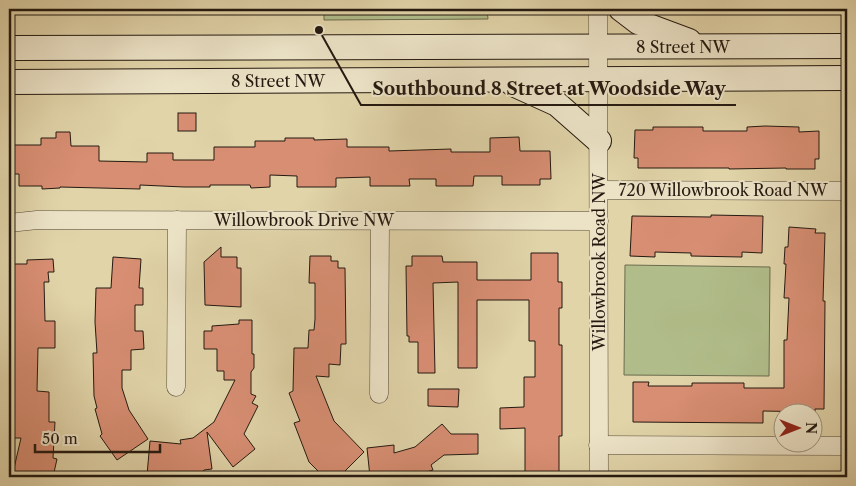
<svg xmlns="http://www.w3.org/2000/svg" width="856" height="486" viewBox="0 0 856 486" font-family="'Libre Caslon Text',serif">
<style>
.green{fill:#b0bd8a;stroke:#6a6b4d}
.building{fill:#d88e73;stroke:#241910}
.lines{fill:none;stroke-linecap:round;stroke-linejoin:round}
.street-casing{stroke:#534836;stroke-width:19}
.secondary-casing{stroke:#241910;stroke-width:26}
.street{stroke:#ece3c7;stroke-width:18}
.secondary{stroke:#ece3c7;stroke-width:24}
.labels{text-anchor:middle;dominant-baseline:central;stroke-width:4;stroke-linejoin:round;paint-order:stroke}
.street-label{font-size:16px;fill:#241910;stroke:#ece3c7}
.leader{fill:none;stroke:#241910;stroke-width:2}
.callout-dot{fill:#241910;stroke:#ece3c7;stroke-width:2}
.callout-label{font-size:18px;text-anchor:middle;font-weight:bold;fill:#241910;stroke:#ece3c7;stroke-width:4;stroke-linejoin:round;paint-order:stroke}
</style>
<rect width="100%" height="100%" fill="#e1d4a9"/>
<filter id="stains"><feTurbulence type="fractalNoise" baseFrequency=".004" numOctaves="4"/><feColorMatrix values="0 0 0 0 .2 0 0 0 0 .09 0 0 0 0 .02 0 0 0 .5 -.17"/></filter>
<radialGradient id="worn" r=".72"><stop offset=".6" stop-color="#630" stop-opacity="0"/><stop offset="1" stop-color="#630" stop-opacity=".3"/></radialGradient>
<!-- green -->
<g class="green">
<polygon points="324,9 487,9 488,19 324,20"/>
<polygon points="625,265 770,267 769,376 624,375"/>
</g>
<!-- building -->
<g class="building">
<rect x="178" y="113" width="18" height="18"/>
<polygon points="765,126 799,127 799,132 819,131 819,159 815,159 815,169 786,169 786,168 729,169 729,168 638,168 638,158 634,158 635,130 653,130 653,127 703,127 703,131 747,131 747,127"/>
<polygon points="56,132 70,132 71,146 99,146 99,161 147,162 147,153 173,153 173,160 214,160 214,147 255,147 255,141 285,141 285,138 314,138 314,140 347,139 347,147 389,147 389,151 451,149 451,152 490,152 490,138 519,137 520,151 550,151 551,179 540,179 540,185 502,185 502,176 474,176 473,186 436,186 436,179 409,179 410,186 370,186 370,177 336,178 336,187 297,187 297,176 270,175 270,187 251,188 250,185 210,185 210,187 184,187 140,185 140,189 60,187 60,188 42,189 42,186 19,186 19,174 10,174 10,145 41,145 41,138 56,138"/>
<polygon points="711,215 763,216 762,253 742,252 742,257 691,256 691,253 655,252 655,257 630,256 632,216 711,217"/>
<polygon points="789,227 816,229 815,233 825,233 823,301 825,301 824,409 815,409 815,412 763,411 763,423 633,422 633,382 649,382 648,386 692,386 692,383 744,383 744,388 784,388 784,340 787,340 789,298 784,298 786,264 784,264 785,247 788,247"/>
<polygon points="221,247 221,257 237,257 237,268 241,268 241,307 205,305 204,262"/>
<polygon points="531,253 558,253 558,282 562,282 562,308 559,308 559,345 562,345 562,436 559,436 559,477 525,477 525,428 500,429 500,408 524,407 524,377 535,377 535,341 529,341 529,300 477,300 477,368 458,368 458,282 433,283 435,373 418,373 418,342 409,342 409,336 407,336 406,266 412,266 412,256 442,256 443,262 477,262 477,280 531,280"/>
<polygon points="310,256 331,256 331,261 338,261 338,268 345,268 346,344 341,344 340,365 329,364 329,377 316,376 334,421 364,452 339,477 324,477 309,462 294,423 300,421 289,393 293,391 294,348 308,348 309,330 314,330 315,319 315,283 309,283"/>
<polygon points="113,257 141,259 139,288 143,288 143,305 135,305 135,331 143,331 144,349 131,350 131,370 122,370 122,388 129,410 148,439 117,460 100,436 102,434 95,409 97,408 94,396 93,353 97,353 95,322 96,288 111,288"/>
<polygon points="53,259 54,272 48,272 49,282 44,282 45,321 55,321 55,348 38,348 37,391 49,392 49,422 55,422 53,458 57,459 53,477 12,477 21,438 12,438 13,417 9,417 9,264 27,264 27,260"/>
<polygon points="239,320 252,320 252,354 254,354 254,368 251,372 251,394 256,396 252,403 258,406 244,434 255,449 233,467 207,432 212,469 204,470 201,474 180,477 156,477 155,476 147,475 150,441 181,444 180,440 193,438 214,422 235,380 224,380 224,371 217,371 217,349 204,349 204,331 212,331 212,326 239,324"/>
<polygon points="428,389 459,389 458,407 428,406"/>
<polygon points="442,424 451,434 478,434 478,454 444,455 431,465 433,470 423,473 424,477 370,477 367,448 394,445 394,453 415,447"/>
</g>
<g class="lines">
<defs>
<g id="street">
<polyline points="598,9 599,477"/>
<polyline points="599,190 847,191"/>
<polyline points="9,223 37,220 599,221"/>
<polyline points="176,387 177,220"/>
<polyline points="379,394 380,221"/>
<polyline points="598,445 847,446"/>
</g>
<g id="secondary">
<polyline points="621,9 638,22 689,41"/>
<polyline points="9,48 847,46"/>
<polyline points="9,82 847,78"/>
<polyline points="513,84 557,104 599,141"/>
</g>
</defs>
<!-- street casing -->
<use href="#street" class="street-casing"/>
<!-- secondary casing -->
<use href="#secondary" class="secondary-casing"/>
<!-- street -->
<use href="#street" class="street"/>
<!-- secondary -->
<use href="#secondary" class="secondary"/>
</g>
<g class="labels">
<!-- street labels -->
<g class="street-label">
<text x="683" y="47">8 Street NW</text>
<text x="278" y="81">8 Street NW</text>
<text x="723" y="190">720 Willowbrook Road NW</text>
<text x="304" y="220">Willowbrook Drive NW</text>
<text transform="translate(599 262) rotate(-90)">Willowbrook Road NW</text>
</g>
</g>
<!-- callouts -->
<path class="leader" d="M319 30L361 105H736"/>
<circle class="callout-dot" cx="319" cy="30" r="5"/>
<g class="callout-label">
<text x="549" y="95">Southbound 8 Street at Woodside Way</text>
</g>
<!-- margin -->
<rect width="856" height="486" fill="none" stroke="#e1d4a9" stroke-width="30"/>
<rect x="10" y="10" width="836" height="466" fill="none" stroke="#241910" stroke-width="2.5"/>
<rect x="15" y="15" width="826" height="456" fill="none" stroke="#241910"/>
<!-- north arrow -->
<g transform="translate(798 428) rotate(90)"><circle r="24" fill="#ece3c7" stroke="#9c927e"/>
<path d="M0-4L9 19L0 12L-9 19Z" fill="#8f2418"/>
<text y="-8" font-size="14" font-weight="bold" text-anchor="middle" fill="#241910">N</text>
</g>
<!-- scale -->
<path d="M35 444v8h125v-8" fill="none" stroke="#241910" stroke-width="2.5"/>
<text x="42" y="444" font-size="15" fill="#241910" stroke="#ece3c7" stroke-width="4" paint-order="stroke">50 m</text>
<rect width="100%" height="100%" filter="url(#stains)"/>
<rect width="100%" height="100%" fill="url(#worn)"/>
</svg>
